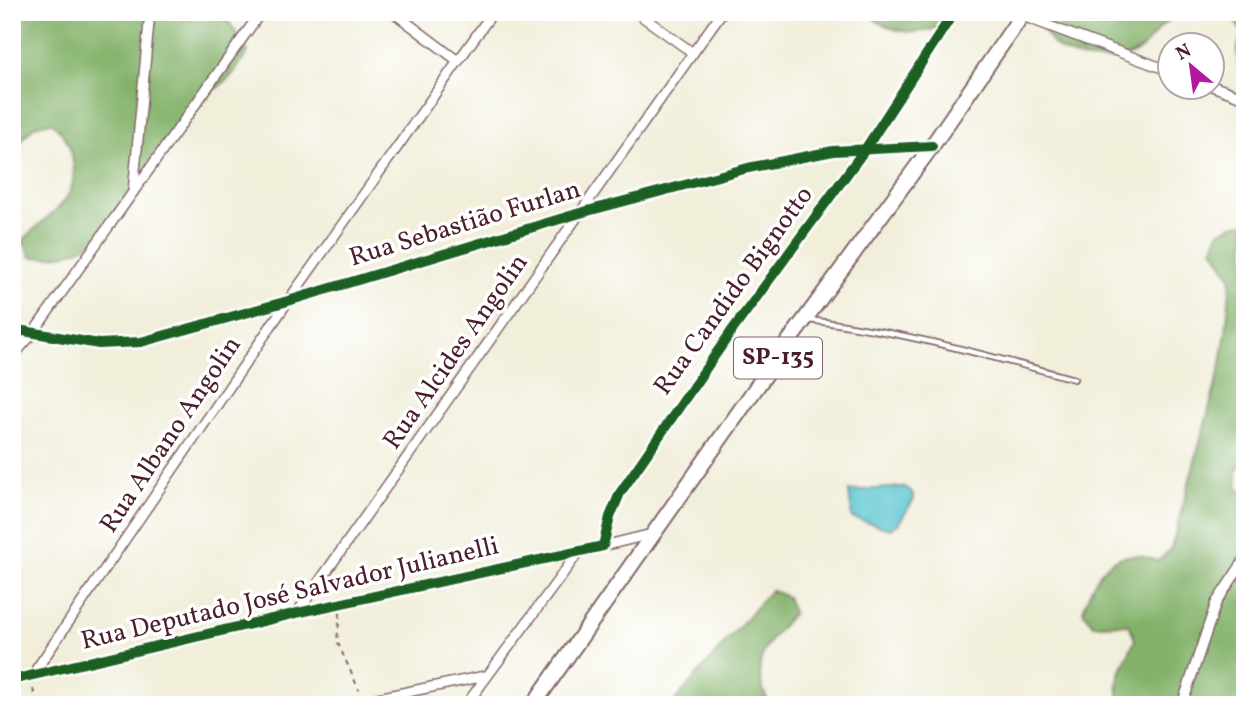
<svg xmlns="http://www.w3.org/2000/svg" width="1257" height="717" viewBox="0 0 1257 717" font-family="Vollkorn,serif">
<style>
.forest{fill:#84b26b;stroke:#67684b;stroke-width:2}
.water{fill:#57c4cf;stroke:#50727d;stroke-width:2}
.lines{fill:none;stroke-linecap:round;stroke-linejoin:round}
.service-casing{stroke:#846768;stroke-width:8}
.minor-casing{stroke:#846768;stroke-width:12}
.primary-casing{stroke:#846768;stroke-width:18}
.path{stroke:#846768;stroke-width:2;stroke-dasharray:5 5;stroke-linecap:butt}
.service{stroke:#fff;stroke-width:4.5}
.minor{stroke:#fff;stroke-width:9}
.primary{stroke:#fff;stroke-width:14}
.cycleway-casing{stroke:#fff;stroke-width:15}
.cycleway{stroke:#1b5e20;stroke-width:10}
.labels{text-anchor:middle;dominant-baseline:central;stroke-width:7;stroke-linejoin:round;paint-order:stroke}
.shield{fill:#fff;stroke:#80626b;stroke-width:2}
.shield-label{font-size:24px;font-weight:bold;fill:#4a1f2b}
.street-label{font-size:26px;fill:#4a1f2b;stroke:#fff}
</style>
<rect width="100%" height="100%" fill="#fff"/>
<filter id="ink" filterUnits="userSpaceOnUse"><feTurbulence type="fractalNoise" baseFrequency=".0143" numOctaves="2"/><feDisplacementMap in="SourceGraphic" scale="14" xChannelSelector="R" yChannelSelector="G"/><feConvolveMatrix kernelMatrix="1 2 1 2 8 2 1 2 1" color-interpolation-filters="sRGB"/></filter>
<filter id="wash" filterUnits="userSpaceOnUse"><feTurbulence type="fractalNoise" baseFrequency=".00686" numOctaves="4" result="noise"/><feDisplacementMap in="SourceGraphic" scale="28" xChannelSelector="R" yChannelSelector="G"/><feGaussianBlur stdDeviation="1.57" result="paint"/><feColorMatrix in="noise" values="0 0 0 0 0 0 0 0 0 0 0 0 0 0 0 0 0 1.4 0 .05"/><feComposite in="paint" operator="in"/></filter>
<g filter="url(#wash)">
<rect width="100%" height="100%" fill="#f1eeda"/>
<!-- forest -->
<g class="forest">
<path d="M12,12H216L229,22L248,52C242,61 236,71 229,78C220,87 208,93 200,102C149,161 125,264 31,257L23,241C35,226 49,218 62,204C83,180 74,140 51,122L34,126L12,151Z"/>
<path d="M865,12H962C933,39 894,38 865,12Z"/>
<path d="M1035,12H1245V70H1239L1237,51L1242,33L1234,18C1217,12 1193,9 1176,17C1159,23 1154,38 1141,49C1119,66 1074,62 1054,45C1045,37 1040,22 1035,12Z"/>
<path d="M1245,223V456L1237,471L1238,488L1245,493V705H1121C1111,681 1125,662 1135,640L1129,624L1093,625L1083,611C1095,571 1114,543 1158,561L1171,549L1220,369L1226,333L1231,278L1213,248L1219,232L1235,224Z"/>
<path d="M771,590L787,597L793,613C765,646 747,662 770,705H671Z"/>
</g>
<!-- water -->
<polygon class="water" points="905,487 912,492 914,499 898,524 890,529 852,518 849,491"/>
</g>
<g filter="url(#ink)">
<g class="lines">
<defs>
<path id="service" d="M809,320C900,331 986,355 1074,379"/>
<g id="minor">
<polyline points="393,12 458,61"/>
<polyline points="636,12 693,53"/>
<polyline points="1017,14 1170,71"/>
<polyline points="1212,86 1245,98"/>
<polyline points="133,192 150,12"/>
<polyline points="12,329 99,344 141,342 288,301 580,213 748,168 833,151 932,146"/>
<polyline points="12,357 33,333 261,12"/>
<polyline points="603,546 652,534"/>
<polyline points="297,613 722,12"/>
<polyline points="31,677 288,301 493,12"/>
<polyline points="12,680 297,613 603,546 610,517 620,493 731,332 866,148 954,12"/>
<polyline points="344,705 485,676"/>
<polyline points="466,705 578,553"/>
<polyline points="1182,705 1216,603 1245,559"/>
</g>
<polyline id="primary" points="533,705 789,341 932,146 1024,12"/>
</defs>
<!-- service casing -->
<use href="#service" class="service-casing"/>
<!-- minor casing -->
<use href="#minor" class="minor-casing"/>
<!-- primary casing -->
<use href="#primary" class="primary-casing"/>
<!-- path -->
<g class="path">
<polyline points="340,613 337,641 359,690"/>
<polyline points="33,689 37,705"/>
</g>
<!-- service -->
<use href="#service" class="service"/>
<!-- minor -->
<use href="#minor" class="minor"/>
<!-- primary -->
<use href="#primary" class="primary"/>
<defs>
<g id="cycleway">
<polyline points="12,329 99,344 141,342 288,301 580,213 748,168 833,151 932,146"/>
<polyline points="12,680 297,613 603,546 610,517 620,493 731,332 866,148 954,12"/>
</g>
</defs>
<!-- cycleway casing -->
<use href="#cycleway" class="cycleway-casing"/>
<!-- cycleway -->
<use href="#cycleway" class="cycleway"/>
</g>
</g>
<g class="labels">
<!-- shield labels -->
<rect class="shield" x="734" y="337.5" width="88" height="41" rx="5"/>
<g class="shield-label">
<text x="778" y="358">SP-135</text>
</g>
<!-- street labels -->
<g class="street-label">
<text transform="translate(465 224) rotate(-17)">Rua Sebastião Furlan</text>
<text transform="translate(734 291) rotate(-54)">Rua Candido Bignotto</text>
<text transform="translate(456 352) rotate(-55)">Rua Alcides Angolin</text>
<text transform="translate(171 435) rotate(-56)">Rua Albano Angolin</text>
<text transform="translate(290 594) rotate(-13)">Rua Deputado José Salvador Julianelli</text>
</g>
</g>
<!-- margin -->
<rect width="1257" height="717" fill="none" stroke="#fff" stroke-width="42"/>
<!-- north arrow -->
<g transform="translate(1191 66) rotate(331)"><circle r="33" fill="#ffffff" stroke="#b7a5aa" stroke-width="2"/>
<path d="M0-5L12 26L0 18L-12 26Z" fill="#b5179e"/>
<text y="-10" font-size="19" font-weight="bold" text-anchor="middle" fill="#4a1f2b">N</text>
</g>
</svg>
